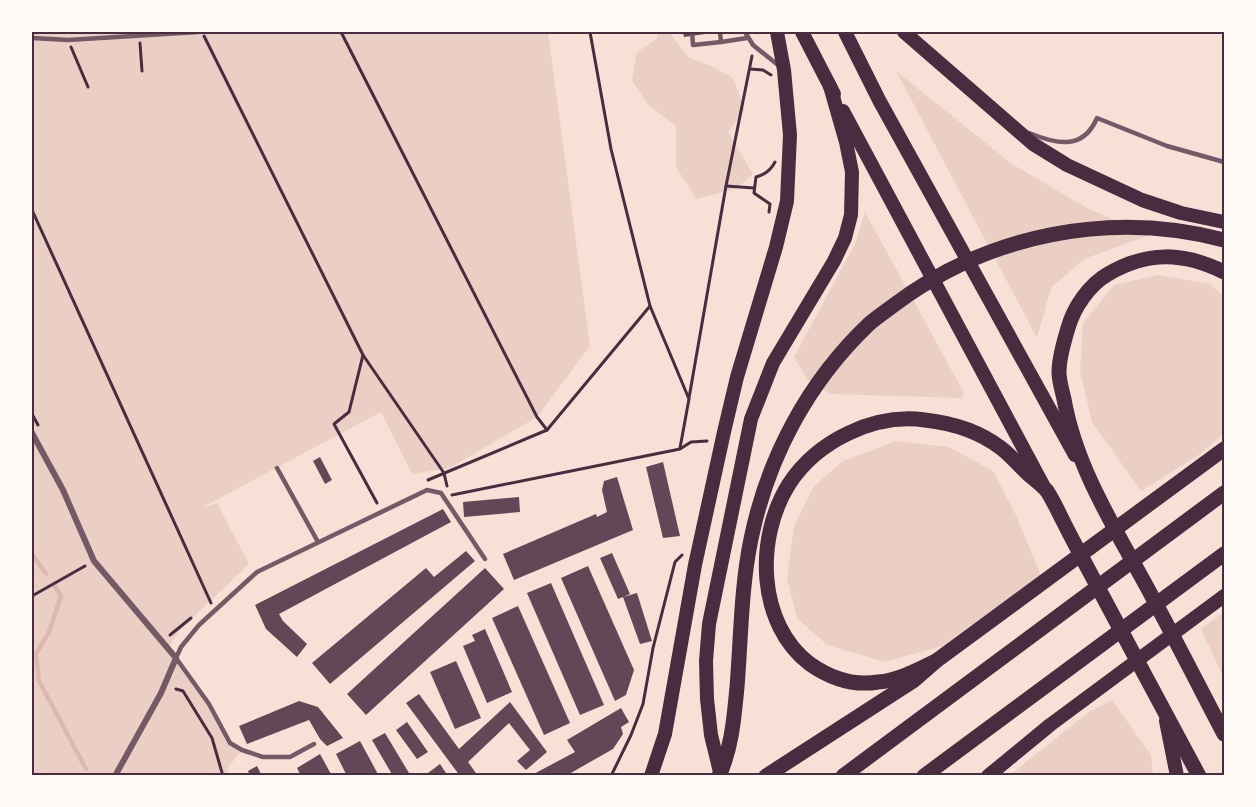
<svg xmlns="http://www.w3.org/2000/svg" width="1256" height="807" viewBox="0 0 1256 807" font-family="'Exo 2',sans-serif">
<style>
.green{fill:#ebcfc5}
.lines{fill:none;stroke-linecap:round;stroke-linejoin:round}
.stream{stroke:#dcb8b0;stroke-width:4.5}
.building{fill:#644757}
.path{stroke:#4a2c40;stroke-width:3}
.service{stroke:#755966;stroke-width:4.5}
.minor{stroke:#755966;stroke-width:6}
.primary{stroke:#4a2c40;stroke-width:14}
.trunk{stroke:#4a2c40;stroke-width:15}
.neatline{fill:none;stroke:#4a2c40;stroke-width:2}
</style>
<rect width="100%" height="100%" fill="#f7e1d7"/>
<!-- green -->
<g class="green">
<polygon points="32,32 548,32 590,346 537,417 450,468 412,474 381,412 201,508 217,503 249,564 180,630 168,648 209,704 230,743 242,750 227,769 230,775 32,775"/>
<polygon points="657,32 669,32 689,58 711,66 733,78 745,109 728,132 753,174 736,189 696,199 676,167 676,126 648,105 632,80 637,52 658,38"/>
<polygon points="896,71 1012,164 1087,208 1150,235 1084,259 1051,288 1037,338"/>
<polygon points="865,212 964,393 961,398 830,394 808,380 794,357 855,244"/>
<polygon points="1158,275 1210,284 1224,297 1224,433 1199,455 1141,491 1092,422 1080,371 1083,323 1114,285"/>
<polygon points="896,441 949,447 993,471 1015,513 1041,575 942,646 885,662 827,645 797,618 787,578 794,526 814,486 843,461"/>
<polygon points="1224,612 1224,679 1201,629"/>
<polygon points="1112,700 1151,755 1153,775 1010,775 1089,712"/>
</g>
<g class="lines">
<!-- stream -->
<g class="stream">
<polyline points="32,554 46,574"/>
<polyline points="55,586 61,596 49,632 36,654 39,681 86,769"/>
</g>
</g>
<!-- building -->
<g class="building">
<polygon points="683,32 712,32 712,33 684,37"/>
<polygon points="320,457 332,480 325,484 313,461"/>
<polygon points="663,462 680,536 663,538 646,467"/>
<polygon points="617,477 633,530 514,580 503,554 596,514 597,517 607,512 602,490 604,481"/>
<polygon points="519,497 520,512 464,517 463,502"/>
<polygon points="443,509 451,522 279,614 283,621 307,644 297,657 266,629 255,605"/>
<polygon points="466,551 475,561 330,684 312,663 426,568 434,577"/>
<polygon points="612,553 630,594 623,597 637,593 652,641 640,644 623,597 618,599 600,558"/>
<polygon points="588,566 634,670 626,695 615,701 561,578"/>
<polygon points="485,568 504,589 366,715 347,694"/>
<polygon points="551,583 604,705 580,715 527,593"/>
<polygon points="518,606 570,723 544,735 492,618"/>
<polygon points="485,629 512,692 487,703 463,646 475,641 472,635"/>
<polygon points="456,661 481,718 455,729 430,672"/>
<polygon points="419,694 459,749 510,702 547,752 526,770 517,761 530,750 509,723 468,762 478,776 460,776 406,703"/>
<polygon points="299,701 318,707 343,738 327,746 320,739 309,720 247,744 239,726"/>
<polygon points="621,708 629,722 621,727 623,734 613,749 569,774 570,776 530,776 575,752 567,740"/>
<polygon points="407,722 428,752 417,759 396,730"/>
<polygon points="385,733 409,773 405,776 393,776 372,740"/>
<polygon points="360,741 379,776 347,776 336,754"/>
<polygon points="320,754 332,776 301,776 297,768"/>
<polygon points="440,764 448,776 430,776 428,773"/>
<polygon points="257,766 262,776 250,776 248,771"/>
</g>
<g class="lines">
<!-- path -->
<g class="path">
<polyline points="341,32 537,417 547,430"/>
<polyline points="590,32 611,149 650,306 689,399 680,448"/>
<polyline points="204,36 363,355 444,473 447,486"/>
<polyline points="140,43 142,71"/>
<polyline points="71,47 88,87"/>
<polyline points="750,69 763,70 771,75"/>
<polyline points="726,186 754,188"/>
<polyline points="32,210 211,603"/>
<path d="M769,212L770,204L754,193L756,177C764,175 771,170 775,162"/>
<polyline points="363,355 349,412 334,424 377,503"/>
<polyline points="689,398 726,186 752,56"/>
<polyline points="32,414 38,425"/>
<polyline points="428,480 547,430 650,306"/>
<polyline points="452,495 680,449 691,442 707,441"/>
<polyline points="32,596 85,566"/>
<polyline points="170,635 191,618"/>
<polyline points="176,689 183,691 212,738 223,776"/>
<polyline points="611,776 631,735 643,704 653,648 675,562 682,555"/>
</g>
<!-- service -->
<g class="service">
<polyline points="692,32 693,45 721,42"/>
<polyline points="720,32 721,42 747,38"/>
<polyline points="745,32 753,45 778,65"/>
<polyline points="32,38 68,40 198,32"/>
<path d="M1029,133C1056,144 1083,151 1097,118L1167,146L1224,162"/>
<polyline points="277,468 318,542"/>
<polyline points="314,744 290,757 263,757 242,750 230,743 209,704 176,658 181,647 199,625 257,572 427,490 441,493 485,559"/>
</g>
<!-- minor -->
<polyline class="minor" points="32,433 63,490 94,561 176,658 161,693 115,776"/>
<!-- primary -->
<g class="primary">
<polyline points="802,32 834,94"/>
<polyline points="845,32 879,100 1075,455"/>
<polyline points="904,32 1033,144 1067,165 1142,200 1181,213 1224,222"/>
<polyline points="843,111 1043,485"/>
<polyline points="1166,721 1177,776"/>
<polyline points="651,776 665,734 695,565 724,432 737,377 776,247 787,201 790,135 784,70 777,32"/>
<polyline points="721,776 711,735 707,699 706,661 709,624 751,419 773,363 834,261 845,238 851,215 852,172 846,142 830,86"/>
<polyline points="988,776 1050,725 1224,596"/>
</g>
<!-- trunk -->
<g class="trunk">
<path d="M1224,272C1183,252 1148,251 1108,274C1089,285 1074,307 1068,328C1064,342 1059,357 1059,372C1059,381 1062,390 1064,399C1076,468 1115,528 1148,589C1174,637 1199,686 1224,734"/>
<path d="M936,661C917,670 899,680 878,682C854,686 830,678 810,664C757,624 755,538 789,484C817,441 874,413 925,420C952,423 980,432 1001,448C1010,455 1018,464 1026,472C1032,478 1041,484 1047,491C1053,500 1058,511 1063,521C1073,541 1084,561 1094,580C1129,646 1164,711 1199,776"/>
<path d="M719,776C732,747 734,718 737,687C741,638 741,587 751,539C768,457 808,382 869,324C877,317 886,311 894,305C988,234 1111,210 1224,240"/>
<polyline points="766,776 913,681 936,661 1224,449"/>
<polyline points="843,776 1224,493"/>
<polyline points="924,776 1224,554"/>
</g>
</g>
<!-- border -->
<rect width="1256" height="807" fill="none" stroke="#fffaf5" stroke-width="66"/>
<rect x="33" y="33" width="1190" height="741" class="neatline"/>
</svg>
